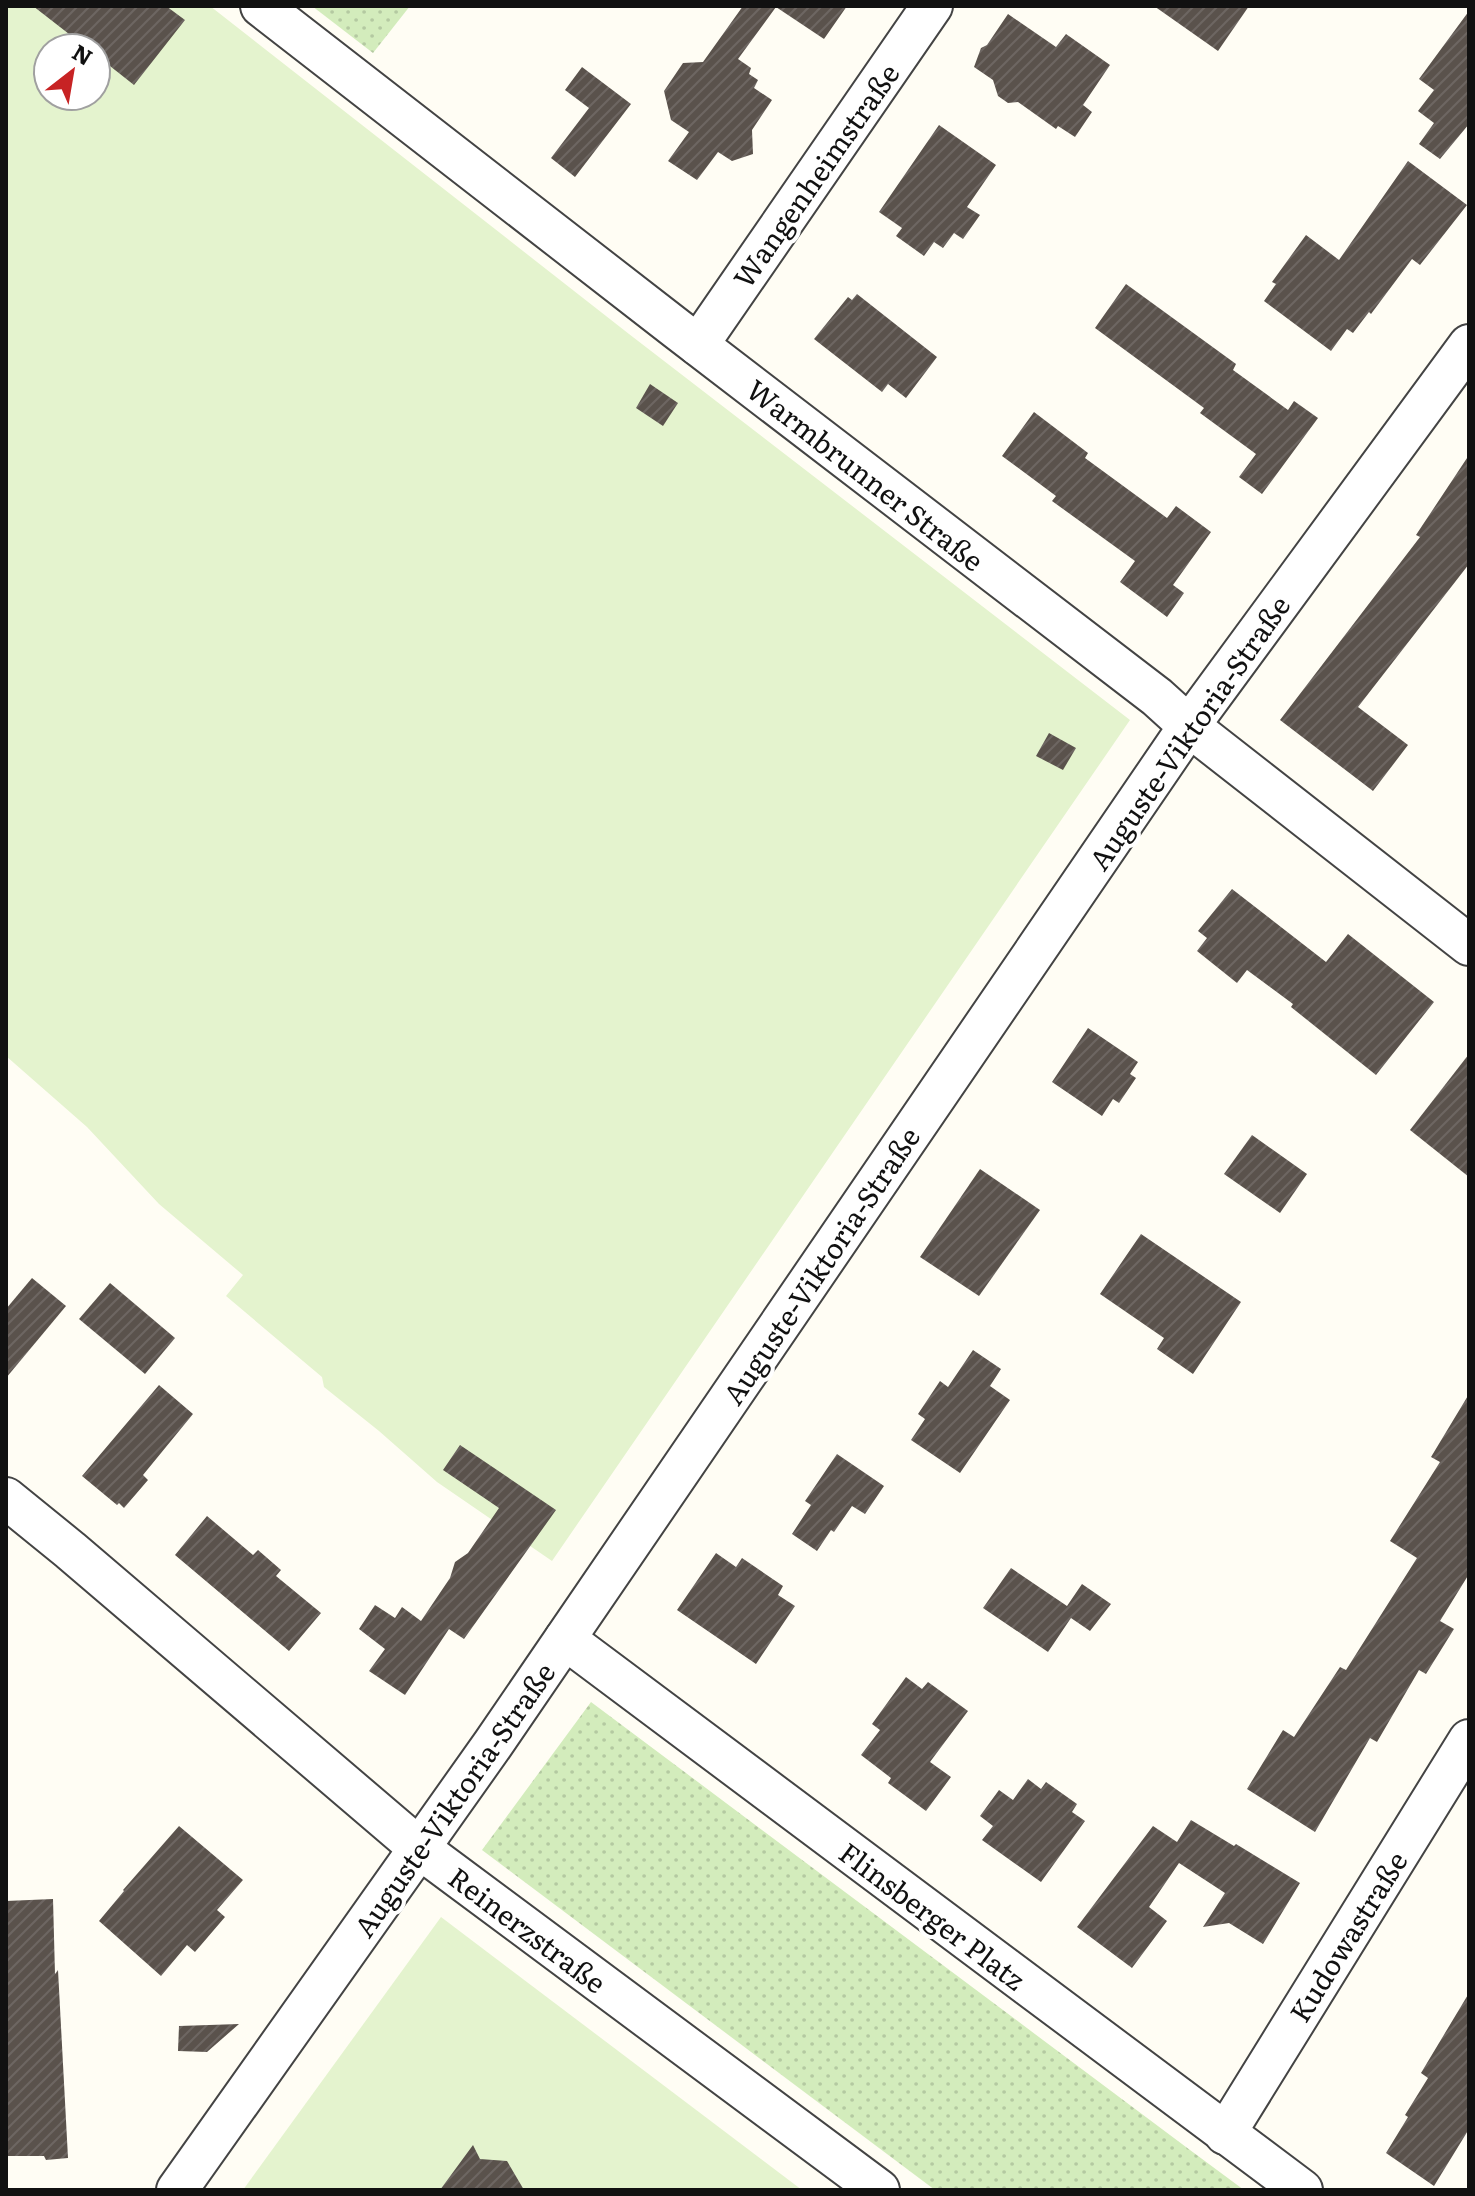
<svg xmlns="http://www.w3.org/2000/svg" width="1475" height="2196" viewBox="0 0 1475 2196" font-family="Literata,serif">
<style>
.park{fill:url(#park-dots)}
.pitch{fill:#e4f3ce;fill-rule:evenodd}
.building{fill:url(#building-hatch)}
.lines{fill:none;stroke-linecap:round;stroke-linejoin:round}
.minor-casing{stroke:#444;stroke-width:44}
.minor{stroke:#fff;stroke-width:40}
.labels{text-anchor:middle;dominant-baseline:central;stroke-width:8;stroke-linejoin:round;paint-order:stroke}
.street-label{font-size:28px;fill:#111;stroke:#fff}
</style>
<defs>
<pattern id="park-dots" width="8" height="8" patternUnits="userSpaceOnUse" patternTransform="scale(2)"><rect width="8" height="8" fill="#d3ecbc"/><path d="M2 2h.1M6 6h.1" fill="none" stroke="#b4c9a1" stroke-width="1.8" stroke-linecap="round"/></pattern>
<pattern id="building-hatch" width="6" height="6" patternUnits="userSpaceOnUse" patternTransform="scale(2)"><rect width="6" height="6" fill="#5a524c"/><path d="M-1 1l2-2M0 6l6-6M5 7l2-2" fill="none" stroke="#6d6662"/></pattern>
</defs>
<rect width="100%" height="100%" fill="#fffdf4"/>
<!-- park -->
<g class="park">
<polygon points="312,6 410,6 373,53"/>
<polygon points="591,1702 1190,2150 1244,2190 935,2190 482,1850"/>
</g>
<!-- pitch -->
<g class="pitch">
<path d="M6,6H210L629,334L1130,720L552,1561L437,1482L379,1431L324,1387L322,1377L226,1296L243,1275L159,1204L87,1127L6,1056ZM48,48H96V96H48Z"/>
<polygon points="441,1917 802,2190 243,2190"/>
</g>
<!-- building -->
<g class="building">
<polygon points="33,6 166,6 185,20 134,85 96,55 96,48 87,48"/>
<polygon points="743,6 847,6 824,39 776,7 738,59 751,68 749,74 758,80 754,88 772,100 752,130 753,154 732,161 718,152 697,180 668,161 689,132 671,120 664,91 683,63 703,62"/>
<polygon points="1154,6 1249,6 1218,51"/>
<polygon points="1469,11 1469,124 1440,159 1419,144 1434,123 1418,111 1434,90 1419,79"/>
<polygon points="1008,14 1056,47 1066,34 1110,65 1083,105 1092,112 1075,137 1058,126 1056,129 1018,102 1008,103 998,96 993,80 974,67 981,48 987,45"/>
<polygon points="582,67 631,104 575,177 551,158 589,108 565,90"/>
<polygon points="939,125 996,165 967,207 980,215 963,239 954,233 943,248 934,242 924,256 896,236 902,228 879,212"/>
<polygon points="1408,161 1467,205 1420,265 1412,259 1371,314 1369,312 1353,333 1347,329 1331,351 1264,301 1276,284 1272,282 1306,235 1339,260"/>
<polygon points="1126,284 1236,364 1233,370 1288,410 1294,401 1318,418 1262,494 1239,477 1256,454 1200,413 1204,408 1095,328"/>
<polygon points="857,294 937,357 906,398 888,384 882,392 814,339 848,297 852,300"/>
<polygon points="650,384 678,403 663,426 636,408"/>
<polygon points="1034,412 1088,453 1085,458 1167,518 1176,506 1211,532 1173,585 1184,593 1167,617 1120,582 1135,561 1052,501 1056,496 1002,456"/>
<polygon points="1469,455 1469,564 1358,707 1408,745 1373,791 1280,720 1420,537 1416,535"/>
<polygon points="1049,733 1076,748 1063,770 1036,756"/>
<polygon points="1232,889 1326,962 1348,934 1434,1002 1376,1075 1291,1007 1293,1004 1247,970 1237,983 1197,951 1207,938 1198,931"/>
<polygon points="1088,1028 1138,1062 1130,1074 1136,1078 1119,1103 1113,1099 1102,1116 1052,1082"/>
<polygon points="1469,1054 1469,1177 1410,1130"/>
<polygon points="1252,1135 1307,1174 1280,1213 1224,1174"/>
<polygon points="980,1169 1040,1210 979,1296 920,1257"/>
<polygon points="1141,1234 1241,1302 1193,1374 1157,1349 1164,1338 1100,1294"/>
<polygon points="32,1278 66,1306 6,1378 6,1309"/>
<polygon points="110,1283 175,1338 145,1374 79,1319"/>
<polygon points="973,1350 1001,1369 990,1386 1010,1400 960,1473 911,1440 925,1419 918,1414 940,1381 948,1387"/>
<polygon points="159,1385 193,1414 143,1475 148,1480 124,1508 119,1503 117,1505 82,1476"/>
<polygon points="1469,1394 1469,1574 1440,1621 1454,1629 1426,1674 1419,1670 1377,1742 1370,1738 1315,1832 1247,1789 1283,1730 1294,1737 1340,1667 1346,1670 1417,1558 1390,1541 1440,1462 1431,1457"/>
<polygon points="460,1445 556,1510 464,1639 449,1629 405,1695 369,1671 385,1649 359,1629 375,1605 395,1618 402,1607 421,1621 450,1578 455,1562 468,1553 499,1508 443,1470"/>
<polygon points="837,1454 884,1486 865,1514 852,1506 834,1532 831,1530 817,1551 792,1534 811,1505 805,1501"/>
<polygon points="207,1516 253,1555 258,1550 281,1570 276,1576 321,1613 289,1651 175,1555"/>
<polygon points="716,1553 736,1567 742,1558 783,1586 778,1595 795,1606 756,1664 677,1610"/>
<polygon points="1011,1568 1067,1606 1082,1584 1111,1604 1090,1631 1071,1618 1048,1652 983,1608"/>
<polygon points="906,1677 922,1689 928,1682 968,1711 930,1762 951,1777 926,1811 888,1783 891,1778 861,1755 880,1730 872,1724"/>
<polygon points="1028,1779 1041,1789 1046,1782 1077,1804 1072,1812 1085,1821 1041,1882 982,1840 993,1826 980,1816 999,1790 1013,1800"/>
<polygon points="1191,1820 1234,1846 1236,1844 1300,1883 1263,1944 1229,1923 1203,1927 1225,1893 1179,1863 1149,1907 1167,1921 1132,1968 1077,1927 1153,1826 1177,1842"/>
<polygon points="179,1826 243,1880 217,1910 225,1917 195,1952 187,1945 161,1976 99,1921 124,1891 123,1890"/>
<polygon points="53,1899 55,1974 58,1970 68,2158 46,2160 44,2156 6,2156 6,1901"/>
<polygon points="1469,1993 1469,2129 1434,2186 1386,2153 1408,2117 1405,2115 1428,2078 1421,2073"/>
<polygon points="239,2024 207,2052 178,2051 179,2026"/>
<polygon points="473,2145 480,2159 507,2161 524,2190 440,2190"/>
</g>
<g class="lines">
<defs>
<g id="minor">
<polyline points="261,6 677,329 1157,697 1189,726 1469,945"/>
<polyline points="698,345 932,6"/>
<polyline points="6,1498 70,1550 419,1848 879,2190"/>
<polyline points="565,1639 1302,2190"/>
<polyline points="1225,2134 1469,1740"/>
<polyline points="177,2190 493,1744 1189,726 1469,345"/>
</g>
</defs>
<!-- minor casing -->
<use href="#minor" class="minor-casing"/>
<!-- minor -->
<use href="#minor" class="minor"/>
</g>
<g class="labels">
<!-- street labels -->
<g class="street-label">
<text transform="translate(815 175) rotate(-55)">Wangenheimstraße</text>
<text transform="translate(866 474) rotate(38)">Warmbrunner Straße</text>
<text transform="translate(1188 732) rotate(-55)">Auguste-Viktoria-Straße</text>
<text transform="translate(820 1265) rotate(-56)">Auguste-Viktoria-Straße</text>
<text transform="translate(453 1799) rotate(-55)">Auguste-Viktoria-Straße</text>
<text transform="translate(933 1915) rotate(37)">Flinsberger Platz</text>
<text transform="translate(528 1929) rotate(37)">Reinerzstraße</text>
<text transform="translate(1347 1936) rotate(-58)">Kudowastraße</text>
</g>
</g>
<!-- border -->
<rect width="1475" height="2196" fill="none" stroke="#111111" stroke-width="16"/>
<!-- north arrow -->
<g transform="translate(72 72) rotate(31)"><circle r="38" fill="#ffffff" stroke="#a0a0a0" stroke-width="2"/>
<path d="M0-6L14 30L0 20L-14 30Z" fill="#c72324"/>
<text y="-12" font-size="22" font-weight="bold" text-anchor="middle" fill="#111111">N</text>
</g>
</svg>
